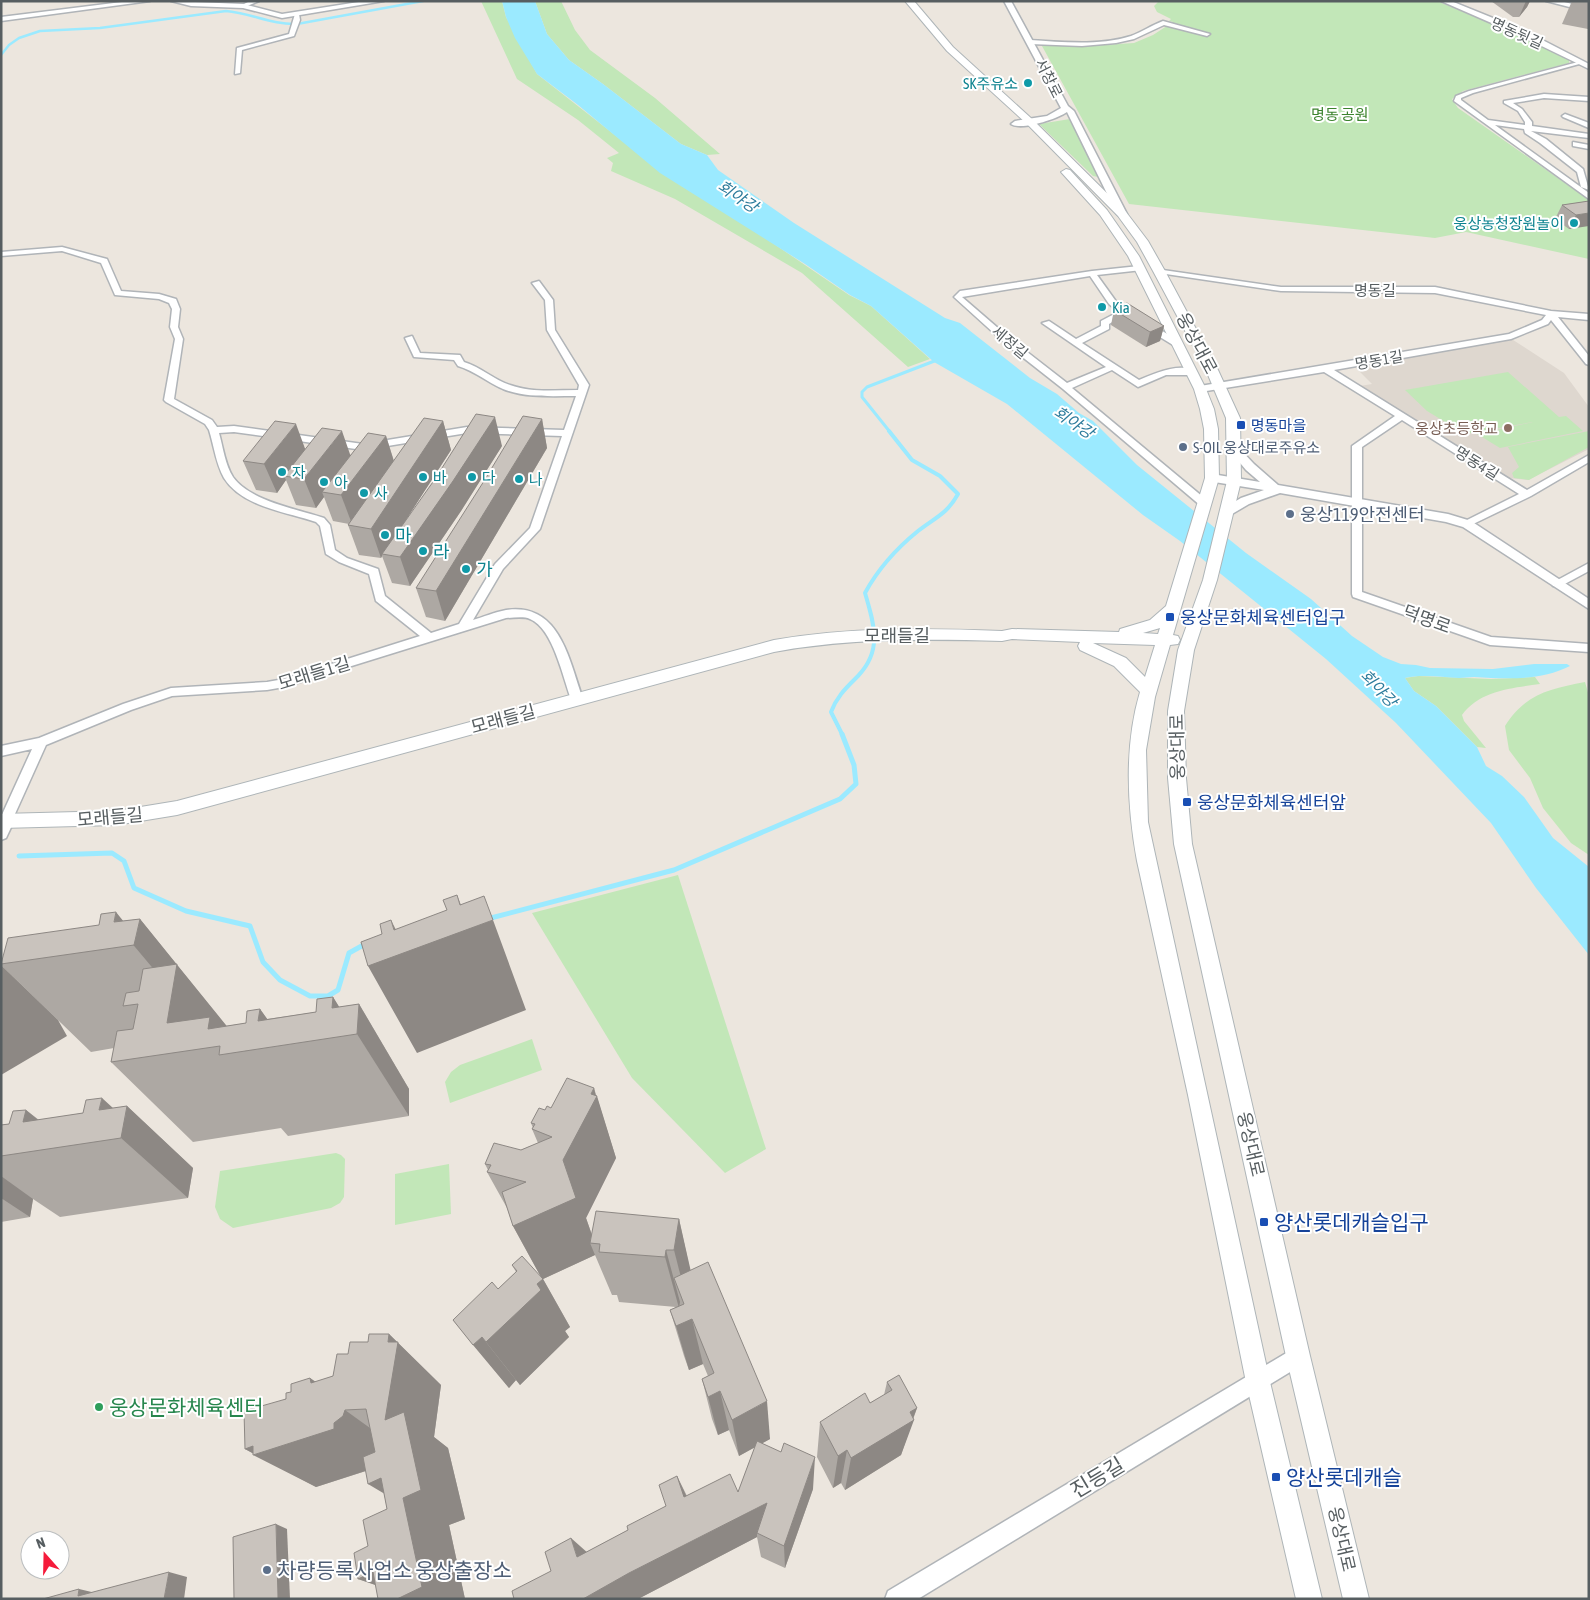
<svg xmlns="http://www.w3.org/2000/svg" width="1590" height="1600" viewBox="0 0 1590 1600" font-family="'Asap Condensed','Noto Sans KR',sans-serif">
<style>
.education{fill:#ded7cf}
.green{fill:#c2e7b8}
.water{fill:#9beaff}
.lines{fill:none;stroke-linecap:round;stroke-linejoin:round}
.stream-far3{stroke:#9beaff;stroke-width:2.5}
.stream-far2{stroke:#9beaff;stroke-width:3}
.stream-far1{stroke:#9beaff;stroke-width:4}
.stream{stroke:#9beaff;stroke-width:5}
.minor-casing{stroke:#b0b4b8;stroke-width:3}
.tertiary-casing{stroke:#b0b4b8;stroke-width:3}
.secondary-casing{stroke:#aeb5b8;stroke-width:2}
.minor{fill:#fff;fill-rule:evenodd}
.tertiary{fill:#fff;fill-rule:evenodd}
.secondary{fill:#fff;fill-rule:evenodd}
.wall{fill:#ada8a3}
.shaded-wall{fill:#8d8884}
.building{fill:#c9c3bd;stroke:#8d8884}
.culture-dot{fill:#0f9aa8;stroke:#fff;stroke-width:2}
.transit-dot{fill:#1a4fb4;stroke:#fff;stroke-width:2}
.education-dot{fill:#8d6e63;stroke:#fff;stroke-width:2}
.service-dot{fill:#5c6f8a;stroke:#fff;stroke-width:2}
.leisure-dot{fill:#2e9e5b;stroke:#fff;stroke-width:2}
.labels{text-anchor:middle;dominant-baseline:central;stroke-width:4;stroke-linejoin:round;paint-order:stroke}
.far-street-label{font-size:15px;fill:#575e61;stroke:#fff}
.far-culture-label{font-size:15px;fill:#0d838f;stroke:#fff;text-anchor:start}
.far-park-label{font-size:15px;fill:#3c832e;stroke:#fff}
.far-transit-label{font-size:15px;fill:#164399;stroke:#fff;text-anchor:start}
.far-education-label{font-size:15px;fill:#785e54;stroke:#fff;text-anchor:end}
.far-service-label{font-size:15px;fill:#4e5e75;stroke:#fff;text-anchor:start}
.far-water-label{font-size:16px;font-style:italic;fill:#2d7c9c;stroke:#fff}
.street-label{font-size:18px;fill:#575e61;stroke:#fff}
.service-label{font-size:18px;fill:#4e5e75;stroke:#fff;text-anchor:start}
.culture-label{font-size:18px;fill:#0d838f;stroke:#fff;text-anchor:start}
.transit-label{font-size:18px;fill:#164399;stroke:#fff;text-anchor:start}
.near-transit-label{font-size:21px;fill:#164399;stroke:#fff;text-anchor:start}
.near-leisure-label{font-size:21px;fill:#27864d;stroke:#fff;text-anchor:start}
.near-street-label{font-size:21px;fill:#575e61;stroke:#fff}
.near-service-label{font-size:21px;fill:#4e5e75;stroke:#fff;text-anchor:start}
</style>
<rect width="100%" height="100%" fill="#ece6de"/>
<!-- education -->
<polygon class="education" points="1510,338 1564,373 1589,407 1589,449 1528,480 1508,478 1360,386 1372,384 1354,366"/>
<!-- green -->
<g class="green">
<polygon points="481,1 502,1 506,17 537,74 620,139 849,295 871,306 930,359 908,367 802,273 675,199 611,171 613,163 607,158 619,153 578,120 517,79"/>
<polygon points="535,1 561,1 575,30 590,50 655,98 720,154 707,155 681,144 603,84 569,60 547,34"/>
<polygon points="1159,1 1437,1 1511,32 1569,60 1569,63 1463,91 1452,99 1458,108 1589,200 1589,259 1466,232 1435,238 1129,204 1042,46 1087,46 1134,43 1153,35 1173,22 1169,21 1171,19 1157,12 1154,6"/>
<polygon points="1070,119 1100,176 1098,177 1093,176 1039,124"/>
<polygon points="1508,372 1559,417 1566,416 1583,431 1500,448 1477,434 1533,422 1465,434 1427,411 1405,390"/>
<polygon points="1589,431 1589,447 1529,480 1514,478 1512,473 1519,467 1508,447"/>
<path d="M1418,676L1491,679L1535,677L1540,684C1513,688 1480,690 1462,715L1464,721L1486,748L1477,747L1436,706L1414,691L1405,678Z"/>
<path d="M1585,682L1589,696V855L1571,843L1543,808L1530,778L1509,750L1505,726C1525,694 1549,689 1585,682Z"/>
<polygon points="678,875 766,1149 725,1173 632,1078 532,913"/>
<polygon points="532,1039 542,1070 450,1103 445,1082 451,1072 460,1065"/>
<polygon points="336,1153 341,1155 345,1159 344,1197 340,1203 331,1208 233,1228 220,1219 215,1207 220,1171"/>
<polygon points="449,1164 451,1214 395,1225 395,1174"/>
</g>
<!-- water -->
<path class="water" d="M502,1H535L547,34L569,60L603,84L681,144L707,155L718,170L794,223L945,318L960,323L1030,378L1057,394L1079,413L1093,421L1137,465L1246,553L1311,599L1352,636L1383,657L1401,664L1416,665L1430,668L1493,669L1534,664H1567L1570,666C1540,681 1507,679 1474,677C1469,677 1464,678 1459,678C1441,677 1422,674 1405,678L1414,691L1436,706L1477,747L1486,766L1502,776L1524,797L1553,838L1589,867V955L1536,888L1491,823L1396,723L1326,659L1180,541L1143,515L1007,404L934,362L871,306L850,295L805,264L660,173L578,105L537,74L515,38L506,17Z"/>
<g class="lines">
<!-- stream-far3 -->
<path class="stream-far3" d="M1,55L9,45L19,38L40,31L100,28L226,11C251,13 272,25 297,24L423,1"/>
<!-- stream-far2 -->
<polyline class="stream-far2" points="890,432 862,397 862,392 867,387 937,360"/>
<!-- stream-far1 -->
<path class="stream-far1" d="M843,736L831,712C837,696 846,688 858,676C883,650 874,624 865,593C878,569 897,548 918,531C936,517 947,514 958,494L940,476L912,460L889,431"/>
<!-- stream -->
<g class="stream">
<polyline points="19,856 112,853 124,861 134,888 186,911 250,926 263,962 280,980 310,996 328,996 338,990 349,953 367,943"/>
<polyline points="487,919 674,870 840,799 856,784 854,765 842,734"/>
</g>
<defs>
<g id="minor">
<polygon points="130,1 150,1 1,21 1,17"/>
<polygon points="250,1 259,1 245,7 240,6"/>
<polygon points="295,14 299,14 300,20 294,36 242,50 240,73 235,74 237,48 289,34"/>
<path d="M1163,21L1210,34L1207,36L1164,25L1134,39L1116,43L1082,46L1030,44L1027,42L1030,40C1063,42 1099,46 1131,36C1142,32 1152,25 1163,21Z"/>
<polygon points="1578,62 1583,63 1473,93 1461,98 1461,100 1488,120 1525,125 1525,122 1518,111 1504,103 1504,101 1544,94 1589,97 1589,101 1544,98 1513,103 1522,109 1532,122 1532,126 1589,134 1589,138 1531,131 1546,139 1583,169 1589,190 1581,187 1577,172 1540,143 1525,133 1524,129 1495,125 1589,193 1589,199 1454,101 1456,96 1469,91"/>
<polygon points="1565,114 1589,123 1589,128 1563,117 1562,116"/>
<polygon points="1573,142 1589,145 1589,149 1573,146"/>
<path d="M62,247L107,259L121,291L159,294L176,299L180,309L178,327L183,339L174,399L212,420L217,427L234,426L363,444L467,427L564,430L576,396C552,396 525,398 503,389C487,382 475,371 458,366L454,360L414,357L405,338L412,336L420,353L460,355L464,362C481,367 494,380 510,385C532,393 555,390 578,390L579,385L547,330L545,300L532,283L539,281L553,300L555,330L589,385L540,529L503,569L473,620C483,617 495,612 506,610C560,602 569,660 583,699L581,702H573L571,699C563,678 553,628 530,619C523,616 514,618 506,618L284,687L267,690L172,696L131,710L46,745L10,825H2L1,817L32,749L1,756V746L39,738L123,704L171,688L267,682L284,679L420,636L376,601L369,574L339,562L326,554L320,526L316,522C287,512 242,507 224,478C216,464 214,446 209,430L205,424L166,402L164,400L175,339L170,327L172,309L169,303L159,299L115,295L101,263L62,251L1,256V252ZM234,432L363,450L467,433L562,436L530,528L495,564L459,624L431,633L385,596L378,569L347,558L335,550L330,525L324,518C297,509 250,501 233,477C225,465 223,447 219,433Z"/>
<path d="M1139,266H1142V270L1097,275L1115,300L1124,308L1179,341V345H1173L1124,315L1109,324V329L1082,343L1139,380C1153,374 1182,361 1196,372L1191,375H1166L1138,387L1112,370L1072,388L1209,502V506H1201L1063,389L1007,345L954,297L960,291L1092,271ZM1090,276L1109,304L1118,312L1101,321V326L1076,339L1049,321L1042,323L1106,367L1067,383L1013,341L962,297Z"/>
<polygon points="1156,269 1281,287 1435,287 1551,311 1589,314 1589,320 1558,317 1589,356 1589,365 1586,364 1551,320 1548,324 1511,339 1334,370 1527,490 1589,455 1589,462 1531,496 1467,527 1463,526 1462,524 1463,522 1519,494 1402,420 1362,447 1362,592 1491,637 1589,644 1589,652 1490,645 1353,597 1352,594 1352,446 1395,416 1324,372 1200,392 1195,389 1200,386 1509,334 1542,320 1546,315 1435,293 1281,291 1159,273 1155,271"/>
<polygon points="1589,563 1589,571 1561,586 1553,586 1552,583"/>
</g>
<g id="tertiary">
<polygon points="171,1 243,4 282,14 365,1 384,1 282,18 243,8 191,6"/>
<path d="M1004,1H1011L1068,106L1074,111L1127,214L1125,216H1119L1117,214L1067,112C1057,119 1021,131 1011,124L1015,121L1047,116L1061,108Z"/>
<polygon points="1441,1 1451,1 1525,31 1589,64 1589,69 1519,35"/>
<polygon points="1546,1 1560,1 1589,8 1589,12"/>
<polygon points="1235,446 1239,448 1254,464 1278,485 1448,514 1471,521 1589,599 1589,609 1463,527 1446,522 1280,493 1249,504 1232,514 1224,514 1222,511 1224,508 1241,498 1264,490 1208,481 1206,478 1208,475 1212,474 1260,482 1246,470 1231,452 1229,450 1231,448"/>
<polygon points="6,815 11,817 14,821 6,838 1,840 1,816"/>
<polygon points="1298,1346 1305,1349 1308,1356 1305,1363 918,1599 885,1599 888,1591"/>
</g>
<g id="secondary">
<polygon points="905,1 914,1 953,47 1032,119 1126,212 1148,241 1165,271 1218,370 1240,418 1241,481 1217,580 1194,650 1184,711 1186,778 1192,844 1310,1356 1369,1599 1343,1599 1286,1356 1174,844 1168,778 1168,711 1178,650 1203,580 1227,481 1226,418 1206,370 1153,271 1137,242 1118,216 1026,123 947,51"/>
<path d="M1066,169L1070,170L1107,210L1139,256L1206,389L1214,409L1218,429L1219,478L1173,635L1178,636L1180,640L1178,644L1170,645L1155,697L1146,750L1148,822L1270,1382L1322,1599H1296L1246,1382L1188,1095L1137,861C1127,806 1124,746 1140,692L1114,666L1080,650L1078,646L1080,642L1012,639L1002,641C925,639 850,638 774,652L177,815L116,825L1,828V814L116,811L177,801L774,640C850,627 925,628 1002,631L1012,629L1119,632L1120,629L1150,620L1166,606L1205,478L1204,429L1200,409L1194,389L1128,256L1100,215L1061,172ZM1160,628L1158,634L1143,633ZM1093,643L1155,645L1145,677L1126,658Z"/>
</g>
</defs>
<!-- minor casing -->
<use href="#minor" class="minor-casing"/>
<!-- tertiary casing -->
<use href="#tertiary" class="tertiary-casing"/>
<!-- secondary casing -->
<use href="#secondary" class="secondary-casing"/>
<!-- minor -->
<use href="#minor" class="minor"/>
<!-- tertiary -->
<use href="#tertiary" class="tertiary"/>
<!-- secondary -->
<use href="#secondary" class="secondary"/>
</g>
<!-- wall -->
<g class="wall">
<polygon points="1491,1 1530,1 1527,7 1519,17 1513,17"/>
<polygon points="1572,1 1589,1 1588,29 1562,24"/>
<polygon points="1589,201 1569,229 1555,219 1562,205"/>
<polygon points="1114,310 1164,326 1160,341 1146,347 1111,325"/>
<polygon points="542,419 547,448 445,621 426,617 416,588"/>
<polygon points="443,421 451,450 409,515 502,446 461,511 410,586 392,583 382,556 381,558 359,555 348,525 349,524 333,521 324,497 316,508 296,505 286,480 277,493 256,490 243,461 306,449 350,455 386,436 394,461"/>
<polygon points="140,919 226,1026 246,1023 260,1009 267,1019 316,1012 333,997 339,1007 359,1004 409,1089 409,1116 288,1136 281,1128 193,1142 111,1062 114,1048 91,1052 1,965 1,962 123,921"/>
<polygon points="594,1088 616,1158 586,1218 592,1235 679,1219 690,1270 770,1439 762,1443 813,1489 785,1568 761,1557 757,1537 638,1599 514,1599 551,1571 628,1530 666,1506 677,1476 687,1496 738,1492 755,1447 739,1456 729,1430 718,1435 712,1419 702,1379 708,1376 703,1364 689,1370 684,1356 670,1310 676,1307 619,1302 617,1295 612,1295 595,1255 543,1279 570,1327 565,1331 569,1337 520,1385 516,1380 509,1388 453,1320 498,1289 516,1272 512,1265 541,1277 513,1226 507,1208 487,1172 488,1170 485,1164 538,1143 532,1129 533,1128 531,1123 551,1108"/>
<polygon points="127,1106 193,1168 188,1198 60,1217 33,1199 30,1217 1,1222 1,1125 9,1124 26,1110 39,1120"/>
<polygon points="389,1334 441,1385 434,1437 448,1448 465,1519 449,1525 465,1599 378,1599 376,1585 358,1579 368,1546 387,1509 384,1493 366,1471 316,1487 245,1449 291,1392 310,1378 316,1382 333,1376 348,1354 368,1342"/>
<polygon points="887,1382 917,1408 901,1455 845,1490 841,1483 833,1488 817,1457 820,1422 870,1403 884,1395"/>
</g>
<!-- shaded-wall -->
<g class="shaded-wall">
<polygon points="1526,1 1530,1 1527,7 1519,17"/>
<polygon points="1589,213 1589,226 1569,229 1576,215"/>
<polygon points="1164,326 1160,341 1146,347 1150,332"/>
<polygon points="495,417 502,446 461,511 410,586 400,557"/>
<polygon points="542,419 547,448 445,621 436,591"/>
<polygon points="443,421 451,450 384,554 382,554 382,556 381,558 371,529"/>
<polygon points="296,424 307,454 284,476 286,480 277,493 264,464"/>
<polygon points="342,431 352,460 322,492 324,497 316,508 304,479"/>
<polygon points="386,436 395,465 352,524 341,495"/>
<polygon points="457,895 470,928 493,920 526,1010 417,1053 368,966 394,930 391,920 407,952 460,905"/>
<polygon points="116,912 136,937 140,919 247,1051 220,1046 167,1023 172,991 114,922"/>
<polygon points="1,965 58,1020 67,1036 1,1075"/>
<polygon points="333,997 356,1034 332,1008"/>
<polygon points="359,1004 409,1089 409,1116 357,1034"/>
<polygon points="260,1009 286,1045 258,1021"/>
<polygon points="594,1088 596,1097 597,1096 616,1158 586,1218 595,1244 590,1243 595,1255 543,1279 570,1327 565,1331 569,1337 520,1385 486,1342 537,1284 542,1279 513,1226 563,1160"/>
<polygon points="102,1098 125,1119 127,1106 193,1168 188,1198 121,1138 99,1110"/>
<polygon points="26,1110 70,1146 23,1122"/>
<polygon points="1,1176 33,1199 30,1217 1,1198"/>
<polygon points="679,1219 691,1272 687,1301 674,1250"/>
<polygon points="666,1250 680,1302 679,1308 665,1257"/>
<polygon points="692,1319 703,1364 689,1370 676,1326"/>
<polygon points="389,1334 441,1385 434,1437 448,1448 465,1519 449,1525 465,1599 397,1599 404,1595 358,1579 405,1506 368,1484 385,1420 388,1342"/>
<polygon points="482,1337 516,1380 509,1388 473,1345"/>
<polygon points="310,1378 353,1409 311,1383"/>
<polygon points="720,1391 729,1430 718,1435 708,1397"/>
<polygon points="767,1401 770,1439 739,1456 732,1420"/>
<polygon points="917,1408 912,1421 914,1420 901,1455 845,1490 851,1458 910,1412"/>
<polygon points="345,1410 395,1446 387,1464 316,1487 253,1455 256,1455 245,1449"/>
<polygon points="847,1450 841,1483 833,1488 838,1456"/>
<polygon points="815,1457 813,1489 785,1568 784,1546"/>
<polygon points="677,1476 691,1506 684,1497"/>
<polygon points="767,1503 757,1533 757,1537 638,1599 583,1599 629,1573"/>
<polygon points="276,1524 287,1529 290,1599 278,1599"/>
<polygon points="571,1538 598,1562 577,1557"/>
<polygon points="169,1572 187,1577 184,1599 164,1599"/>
<polygon points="79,1589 100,1594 78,1596"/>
</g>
<!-- building -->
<g class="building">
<polygon points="1589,201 1589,213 1576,215 1562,205"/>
<polygon points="1127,303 1164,326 1150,332 1114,310"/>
<polygon points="476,414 495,417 453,481 400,557 382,554 435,479"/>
<polygon points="523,416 542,419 436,591 416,588 484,481"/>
<polygon points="424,418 443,421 371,529 348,525"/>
<polygon points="275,421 296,424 264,464 243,461"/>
<polygon points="322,428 342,431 304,479 284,476"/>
<polygon points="368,433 386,436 341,495 322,492"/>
<polygon points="457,895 460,905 484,896 493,920 368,966 361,942 382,934 380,924 391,920 394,930 447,910 443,900"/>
<polygon points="116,912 114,922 140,919 134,945 1,964 8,938 99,925 101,914"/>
<polygon points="177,964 167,1023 210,1017 208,1029 246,1023 247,1011 260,1009 258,1021 316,1012 317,999 333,997 332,1008 359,1004 357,1034 219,1055 220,1046 111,1062 117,1031 133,1029 138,1004 123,1006 126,993 139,991 143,969"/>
<polygon points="567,1078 594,1088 591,1094 597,1096 563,1160 576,1198 513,1226 502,1192 526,1182 487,1172 491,1165 485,1164 494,1143 521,1150 552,1137 532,1129 535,1124 531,1123 539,1108 545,1110 547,1106 551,1108"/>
<polygon points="102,1098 99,1110 127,1106 121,1138 1,1156 1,1125 9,1124 13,1111 26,1110 23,1122 83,1113 86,1100"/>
<polygon points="596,1211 679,1219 674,1250 666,1250 665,1257 599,1252 600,1244 590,1243"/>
<polygon points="522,1256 543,1279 537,1284 541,1290 486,1342 482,1337 473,1345 453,1320 492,1282 498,1289 517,1271 512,1265"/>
<polygon points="708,1262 767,1401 732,1420 720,1391 708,1397 702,1379 714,1373 692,1319 676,1326 670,1310 684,1304 674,1278"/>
<polygon points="369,1334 389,1334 388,1342 398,1342 385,1420 404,1412 421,1490 403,1498 422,1587 397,1599 378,1599 373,1572 358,1579 354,1553 368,1546 363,1520 387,1509 381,1478 368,1484 363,1457 375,1452 366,1409 345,1410 343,1416 334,1423 334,1429 253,1455 253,1446 245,1449 244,1411 286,1399 286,1393 291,1392 291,1384 310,1378 311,1383 333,1376 337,1354 348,1354 350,1342 368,1342"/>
<polygon points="899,1375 917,1408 910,1412 914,1420 851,1458 847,1450 838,1456 820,1422 865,1393 870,1403 892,1390 887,1382"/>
<polygon points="757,1441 781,1452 784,1443 815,1457 784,1546 757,1533 767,1503 629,1573 583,1599 514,1599 512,1591 551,1571 545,1552 571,1538 577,1557 628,1530 627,1526 666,1506 659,1485 677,1476 684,1497 730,1474 738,1492"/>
<polygon points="276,1524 278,1599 234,1599 233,1537"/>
<polygon points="169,1572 164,1599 43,1599 79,1589 78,1596"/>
</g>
<!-- markers -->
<g class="culture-dot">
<circle cx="1028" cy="83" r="5"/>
<circle cx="1574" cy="223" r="5"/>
<circle cx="1102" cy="307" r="5"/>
<circle cx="282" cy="472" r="5"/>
<circle cx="423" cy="477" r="5"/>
<circle cx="472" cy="477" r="5"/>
<circle cx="519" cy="479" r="5"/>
<circle cx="324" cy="482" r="5"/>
<circle cx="364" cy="493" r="5"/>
<circle cx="385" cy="535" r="5"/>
<circle cx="423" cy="551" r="5"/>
<circle cx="466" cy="569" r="5"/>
</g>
<g class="transit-dot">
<rect x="1236" y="420" width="10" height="10" rx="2.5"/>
<rect x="1165" y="612" width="10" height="10" rx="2.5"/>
<rect x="1182" y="797" width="10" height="10" rx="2.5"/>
<rect x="1259" y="1217" width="10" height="10" rx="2.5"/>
<rect x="1271" y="1472" width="10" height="10" rx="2.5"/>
</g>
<circle class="education-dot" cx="1508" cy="428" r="5"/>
<g class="service-dot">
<circle cx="1183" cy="447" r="5"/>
<circle cx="1290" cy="514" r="5"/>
<circle cx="267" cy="1570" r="5"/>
</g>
<circle class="leisure-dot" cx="99" cy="1407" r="5"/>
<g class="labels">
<!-- far-street labels -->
<g class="far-street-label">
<text transform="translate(1517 33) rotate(24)">명동뒷길</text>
<text transform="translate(1049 78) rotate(63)">서창로</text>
<text x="1375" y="290">명동길</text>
<text transform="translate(1010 342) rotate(40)">세정길</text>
<text transform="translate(1379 360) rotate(-10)">명동1길</text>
<text transform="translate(1477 463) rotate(32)">명동4길</text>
</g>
<!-- far-culture labels -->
<g class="far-culture-label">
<text x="1018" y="83" text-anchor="end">SK주유소</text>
<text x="1564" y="223" text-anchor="end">웅상농청장원놀이</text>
<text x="1112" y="307">Kia</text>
<text x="292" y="472">자</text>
<text x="433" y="477">바</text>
<text x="482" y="477">다</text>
<text x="529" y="479">나</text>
<text x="334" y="482">아</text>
<text x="374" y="493">사</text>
</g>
<!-- far-park labels -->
<g class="far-park-label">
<text x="1340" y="114">명동 공원</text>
</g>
<!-- far-transit labels -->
<g class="far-transit-label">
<text x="1251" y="425">명동마을</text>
</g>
<!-- far-education labels -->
<g class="far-education-label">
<text x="1498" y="428">웅상초등학교</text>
</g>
<!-- far-service labels -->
<g class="far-service-label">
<text x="1193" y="447">S-OIL 웅상대로주유소</text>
</g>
<!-- far-water labels -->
<g class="far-water-label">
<text transform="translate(738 196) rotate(34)">회야강</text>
<text transform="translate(1074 422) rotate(34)">회야강</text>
<text transform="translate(1379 688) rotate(46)">회야강</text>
</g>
<!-- street labels -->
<g class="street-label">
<text transform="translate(1197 343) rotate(62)">웅상대로</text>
<text transform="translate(1427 619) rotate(20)">덕명로</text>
<text x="897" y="635">모래들길</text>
<text transform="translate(314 673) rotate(-17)">모래들1길</text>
<text transform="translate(503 719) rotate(-15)">모래들길</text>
<text transform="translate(1177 747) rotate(-91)">웅상대로</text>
<text transform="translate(110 817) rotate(-5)">모래들길</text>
<text transform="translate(1251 1144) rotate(77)">웅상대로</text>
<text transform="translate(1342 1539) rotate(77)">웅상대로</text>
</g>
<!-- service labels -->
<g class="service-label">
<text x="1300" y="514">웅상119안전센터</text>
</g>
<!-- culture labels -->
<g class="culture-label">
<text x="395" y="535">마</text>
<text x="433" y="551">라</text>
<text x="476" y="569">가</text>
</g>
<!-- transit labels -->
<g class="transit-label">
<text x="1180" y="617">웅상문화체육센터입구</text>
<text x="1197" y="802">웅상문화체육센터앞</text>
</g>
<!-- near-transit labels -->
<g class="near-transit-label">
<text x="1274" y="1222">양산롯데캐슬입구</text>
<text x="1286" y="1477">양산롯데캐슬</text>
</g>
<!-- near-leisure labels -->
<g class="near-leisure-label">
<text x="109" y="1407">웅상문화체육센터</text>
</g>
<!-- near-street labels -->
<g class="near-street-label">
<text transform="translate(1097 1477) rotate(-31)">진등길</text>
</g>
<!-- near-service labels -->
<g class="near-service-label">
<text x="277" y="1570">차량등록사업소 웅상출장소</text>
</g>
</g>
<!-- border -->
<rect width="1590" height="1600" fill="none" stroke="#575e61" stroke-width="5"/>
<!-- north arrow -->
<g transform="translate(45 1555) rotate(340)"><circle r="24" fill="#ffffff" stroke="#bcbfc0"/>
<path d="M0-4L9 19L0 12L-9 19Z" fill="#f51b3b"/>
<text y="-8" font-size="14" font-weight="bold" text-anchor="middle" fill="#575e61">N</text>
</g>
</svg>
